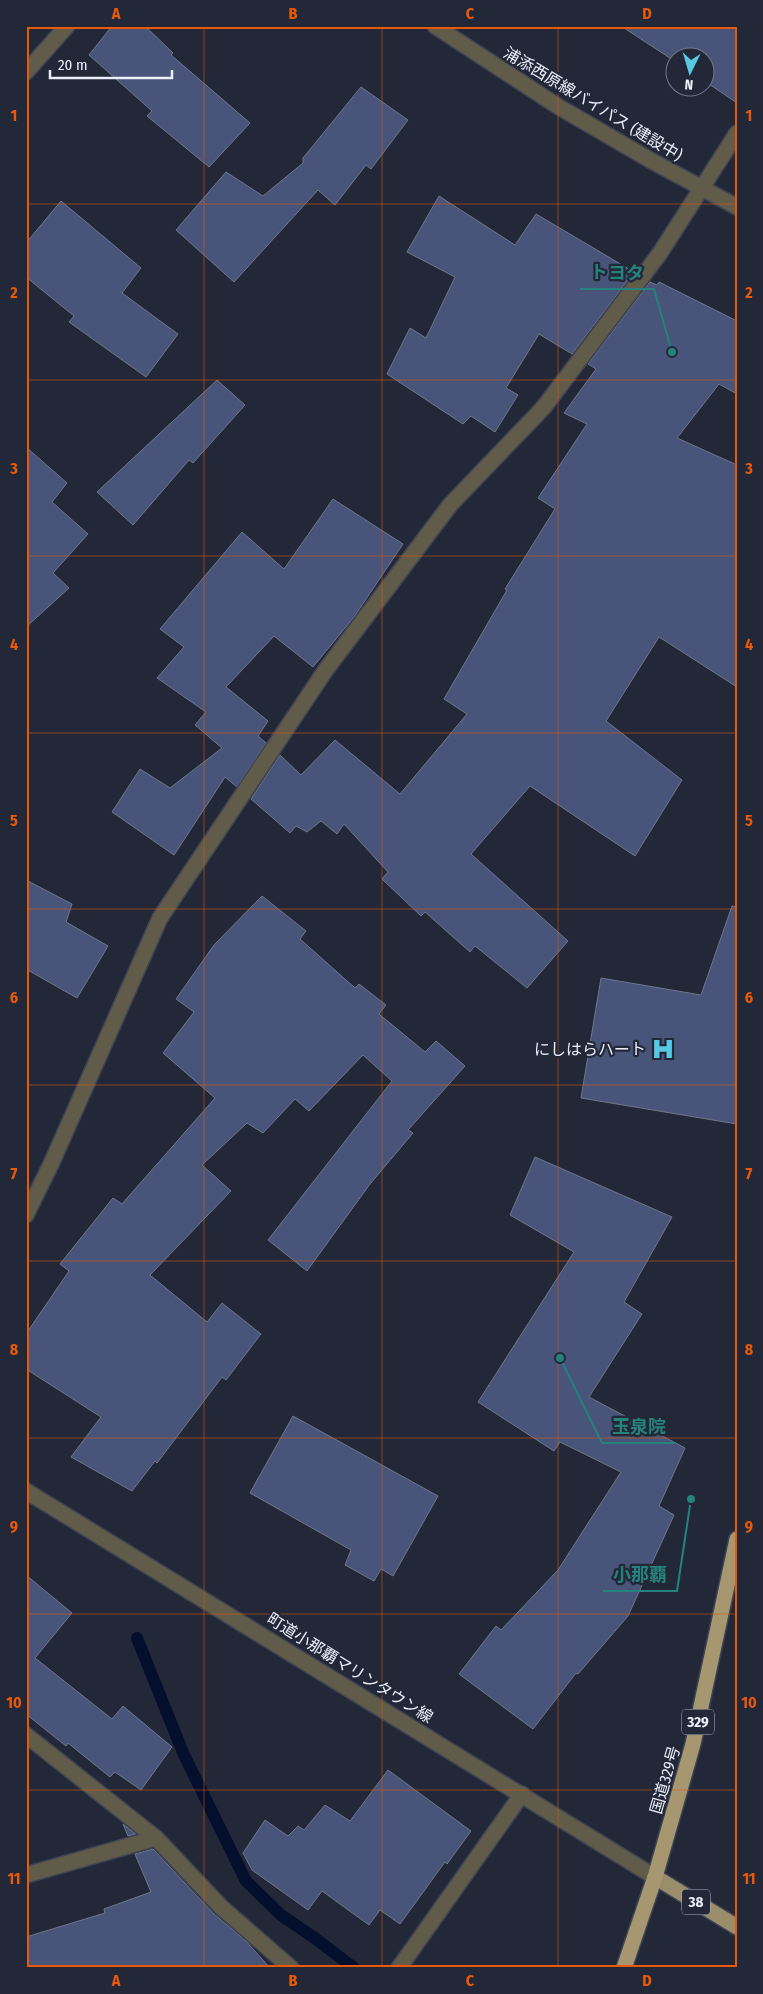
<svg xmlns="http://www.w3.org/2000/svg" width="763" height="1994" viewBox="0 0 763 1994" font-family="'Fira Sans Condensed','Noto Sans JP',sans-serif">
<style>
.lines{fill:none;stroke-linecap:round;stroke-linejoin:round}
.stream{stroke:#040f2d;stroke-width:12}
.building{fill:#485479;stroke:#70778b}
.minor-casing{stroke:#3e4453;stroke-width:18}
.tertiary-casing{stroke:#3e4453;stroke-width:18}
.primary-casing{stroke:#3e4453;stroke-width:18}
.trunk-casing{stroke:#3e4453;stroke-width:18}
.minor{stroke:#615b4a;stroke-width:15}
.tertiary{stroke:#615b4a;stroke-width:15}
.primary{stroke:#9a8d6a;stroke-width:15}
.trunk{stroke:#a69770;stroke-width:15}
.grid{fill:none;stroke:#e8590c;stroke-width:1;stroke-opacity:0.55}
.labels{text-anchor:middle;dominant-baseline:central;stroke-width:4.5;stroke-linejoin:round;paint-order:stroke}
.shield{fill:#222838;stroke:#afb3c0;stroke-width:1}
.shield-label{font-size:15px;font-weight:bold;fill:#ebeffa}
.street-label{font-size:16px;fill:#ebeffa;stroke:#222838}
.poi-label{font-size:16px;fill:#ebeffa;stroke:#222838;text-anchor:end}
.leader{fill:none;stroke:#25827c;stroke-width:2}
.callout-dot{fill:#25827c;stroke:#222838;stroke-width:2}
.callout-label{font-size:18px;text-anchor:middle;font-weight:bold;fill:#25827c;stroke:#222838;stroke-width:4.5;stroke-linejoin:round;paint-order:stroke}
.neatline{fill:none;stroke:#e8590c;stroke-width:2}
.grid-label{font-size:16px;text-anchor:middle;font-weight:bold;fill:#e8590c}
</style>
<rect width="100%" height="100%" fill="#222838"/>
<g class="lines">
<!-- stream -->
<polyline class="stream" points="137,1638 184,1755 246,1881 281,1915 316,1939 354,1968"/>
</g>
<!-- building -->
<g class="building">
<polygon points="112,26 145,26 173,53 171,55 250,123 209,167 147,116 152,111 89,55"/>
<polygon points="621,26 737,26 737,103 706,82 706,58 676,58 676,62"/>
<polygon points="361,87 408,120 371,169 366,165 335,205 318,190 234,282 176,230 226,172 263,196 303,163 303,158"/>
<polygon points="439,196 515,245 536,214 634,272 572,354 539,334 506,388 518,395 495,432 471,416 463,424 387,374 410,328 426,338 455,277 407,252"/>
<polygon points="61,201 141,268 122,293 178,334 146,377 69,322 74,316 26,277 26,243"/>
<polygon points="650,282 657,285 659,282 737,321 737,394 719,384 677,438 737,465 737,687 659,637 606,721 682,780 635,856 530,786 471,854 568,941 527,988 475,946 470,952 425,912 421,916 382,879 388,872 344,824 337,834 321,821 307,832 296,826 290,833 251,799 280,755 301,775 335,740 400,794 467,714 444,699 507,590 505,589 555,509 538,498 587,424 564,413 596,369 588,364"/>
<polygon points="217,380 245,405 193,463 189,460 133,525 97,492"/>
<polygon points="26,447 67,483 52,502 88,534 53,573 69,588 26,627"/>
<polygon points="333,499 403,544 354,617 313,667 274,636 226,687 268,721 258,736 266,743 237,787 225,777 174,855 112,812 140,769 170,788 222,748 195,725 206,712 157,678 184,647 160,629 242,532 284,569"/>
<polygon points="26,880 72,904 66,922 108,946 77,998 26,969"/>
<polygon points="262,896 306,931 300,939 355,988 359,984 386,1005 379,1014 425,1052 436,1041 465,1066 408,1130 413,1133 370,1184 307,1271 268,1240 392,1081 363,1055 309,1111 295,1099 263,1133 247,1123 202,1165 231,1191 150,1275 207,1322 222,1303 261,1334 226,1380 222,1377 157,1463 155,1461 132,1491 71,1457 101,1417 26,1369 26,1334 69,1271 60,1264 113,1198 122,1204 215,1098 163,1053 194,1012 176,999 214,945"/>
<polygon points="732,906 737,907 737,1124 581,1098 601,978 701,995"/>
<polygon points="535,1157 672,1217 624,1302 642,1314 589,1397 685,1448 659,1506 674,1515 628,1616 578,1674 576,1673 533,1729 459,1674 496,1626 501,1630 558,1570 621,1472 560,1442 554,1451 478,1402 574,1252 510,1215"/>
<polygon points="293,1416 438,1496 393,1576 381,1569 374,1581 345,1565 351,1550 250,1493"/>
<polygon points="26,1575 72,1613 35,1658 112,1719 123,1706 172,1747 141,1790 115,1772 110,1777 68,1743 66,1746 26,1714"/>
<polygon points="388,1770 471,1831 447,1864 445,1862 400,1924 380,1910 369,1925 322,1891 308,1910 252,1870 243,1853 265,1820 288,1836 298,1826 304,1830 325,1805 350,1821"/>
<polygon points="123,1824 136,1834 128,1836"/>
<polygon points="153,1849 214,1914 246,1941 270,1968 26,1968 26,1937 105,1913 104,1909 151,1892 135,1854"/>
</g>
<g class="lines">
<defs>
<g id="minor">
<polyline points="26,72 67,26"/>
<polyline points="26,1215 52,1162 160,918 325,671 450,505 544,407 660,253 737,133"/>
<polyline points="26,1735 156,1838 221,1907 291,1968"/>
<polyline points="26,1875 156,1838"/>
<polyline points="399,1968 522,1794"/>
</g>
<g id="tertiary">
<polyline points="435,26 559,107 650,160 737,207"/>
<polyline points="26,1491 655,1877"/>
</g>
<polyline id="primary" points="655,1877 737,1927"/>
<polyline id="trunk" points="624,1968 655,1877 693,1744 737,1539"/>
</defs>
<!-- minor casing -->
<use href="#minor" class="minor-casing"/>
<!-- tertiary casing -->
<use href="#tertiary" class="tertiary-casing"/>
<!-- primary casing -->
<use href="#primary" class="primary-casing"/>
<!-- trunk casing -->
<use href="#trunk" class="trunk-casing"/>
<!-- minor -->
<use href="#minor" class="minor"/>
<!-- tertiary -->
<use href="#tertiary" class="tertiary"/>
<!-- primary -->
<use href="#primary" class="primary"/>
<!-- trunk -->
<use href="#trunk" class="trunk"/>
</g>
<!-- grid -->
<path class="grid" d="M204,26V1968M382,26V1968M558,26V1968M26,204H737M26,380H737M26,556H737M26,733H737M26,909H737M26,1085H737M26,1261H737M26,1438H737M26,1614H737M26,1790H737"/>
<!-- icons -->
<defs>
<symbol id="hospital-bare" viewBox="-9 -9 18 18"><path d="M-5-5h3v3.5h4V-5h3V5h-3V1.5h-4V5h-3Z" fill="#57c9e3" stroke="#222838" stroke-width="2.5" paint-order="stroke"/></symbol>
</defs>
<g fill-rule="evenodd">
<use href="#hospital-bare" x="647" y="1033" width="32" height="32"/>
</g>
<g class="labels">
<!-- shield labels -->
<g class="shield">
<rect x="682" y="1709.5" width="32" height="25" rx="4"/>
<rect x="682" y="1889.5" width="28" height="25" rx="4"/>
</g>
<g class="shield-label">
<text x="698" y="1722">329</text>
<text x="696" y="1902">38</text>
</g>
<!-- street labels -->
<g class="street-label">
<text transform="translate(593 104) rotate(31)">浦添西原線バイパス (建設中)</text>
<text transform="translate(350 1668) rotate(32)">町道小那覇マリンタウン線</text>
<text transform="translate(665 1780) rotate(-74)">国道329号</text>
</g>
<!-- poi labels -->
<g class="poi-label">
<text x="646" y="1049">にしはらハート</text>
</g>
</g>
<!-- callouts -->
<path class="leader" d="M672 352L654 289H580M560 1358L602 1443H676M691 1499L677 1591H603"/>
<g class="callout-dot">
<circle cx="672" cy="352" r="5"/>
<circle cx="560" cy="1358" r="5"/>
<circle cx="691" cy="1499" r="5"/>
</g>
<g class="callout-label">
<text x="617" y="279">トヨタ</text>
<text x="639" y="1433">玉泉院</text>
<text x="640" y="1581">小那覇</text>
</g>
<!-- border -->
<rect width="763" height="1994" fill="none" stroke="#222838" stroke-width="55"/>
<!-- north arrow -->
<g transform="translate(690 72) rotate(185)"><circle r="24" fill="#222838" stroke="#727886"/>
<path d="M0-4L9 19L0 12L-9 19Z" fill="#57c9e3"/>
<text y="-8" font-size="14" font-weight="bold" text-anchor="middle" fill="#ebeffa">N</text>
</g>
<!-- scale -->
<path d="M50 70v8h122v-8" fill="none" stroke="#ebeffa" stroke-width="2.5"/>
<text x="58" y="70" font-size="15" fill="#ebeffa" stroke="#222838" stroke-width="4" paint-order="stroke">20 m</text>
<rect x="28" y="28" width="708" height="1938" class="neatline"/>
<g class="grid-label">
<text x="116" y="19">A</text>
<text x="293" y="19">B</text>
<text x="470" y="19">C</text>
<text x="647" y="19">D</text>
<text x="14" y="121">1</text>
<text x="749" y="121">1</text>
<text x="14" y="298">2</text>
<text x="749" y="298">2</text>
<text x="14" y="474">3</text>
<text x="749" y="474">3</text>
<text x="14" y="650">4</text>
<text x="749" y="650">4</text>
<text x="14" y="826">5</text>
<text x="749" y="826">5</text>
<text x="14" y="1003">6</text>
<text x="749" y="1003">6</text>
<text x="14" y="1179">7</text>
<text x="749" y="1179">7</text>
<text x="14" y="1355">8</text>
<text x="749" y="1355">8</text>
<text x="14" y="1532">9</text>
<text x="749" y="1532">9</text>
<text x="14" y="1708">10</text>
<text x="749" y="1708">10</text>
<text x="14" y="1884">11</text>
<text x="749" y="1884">11</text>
<text x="116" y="1986">A</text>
<text x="293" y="1986">B</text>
<text x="470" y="1986">C</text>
<text x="647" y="1986">D</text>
</g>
</svg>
